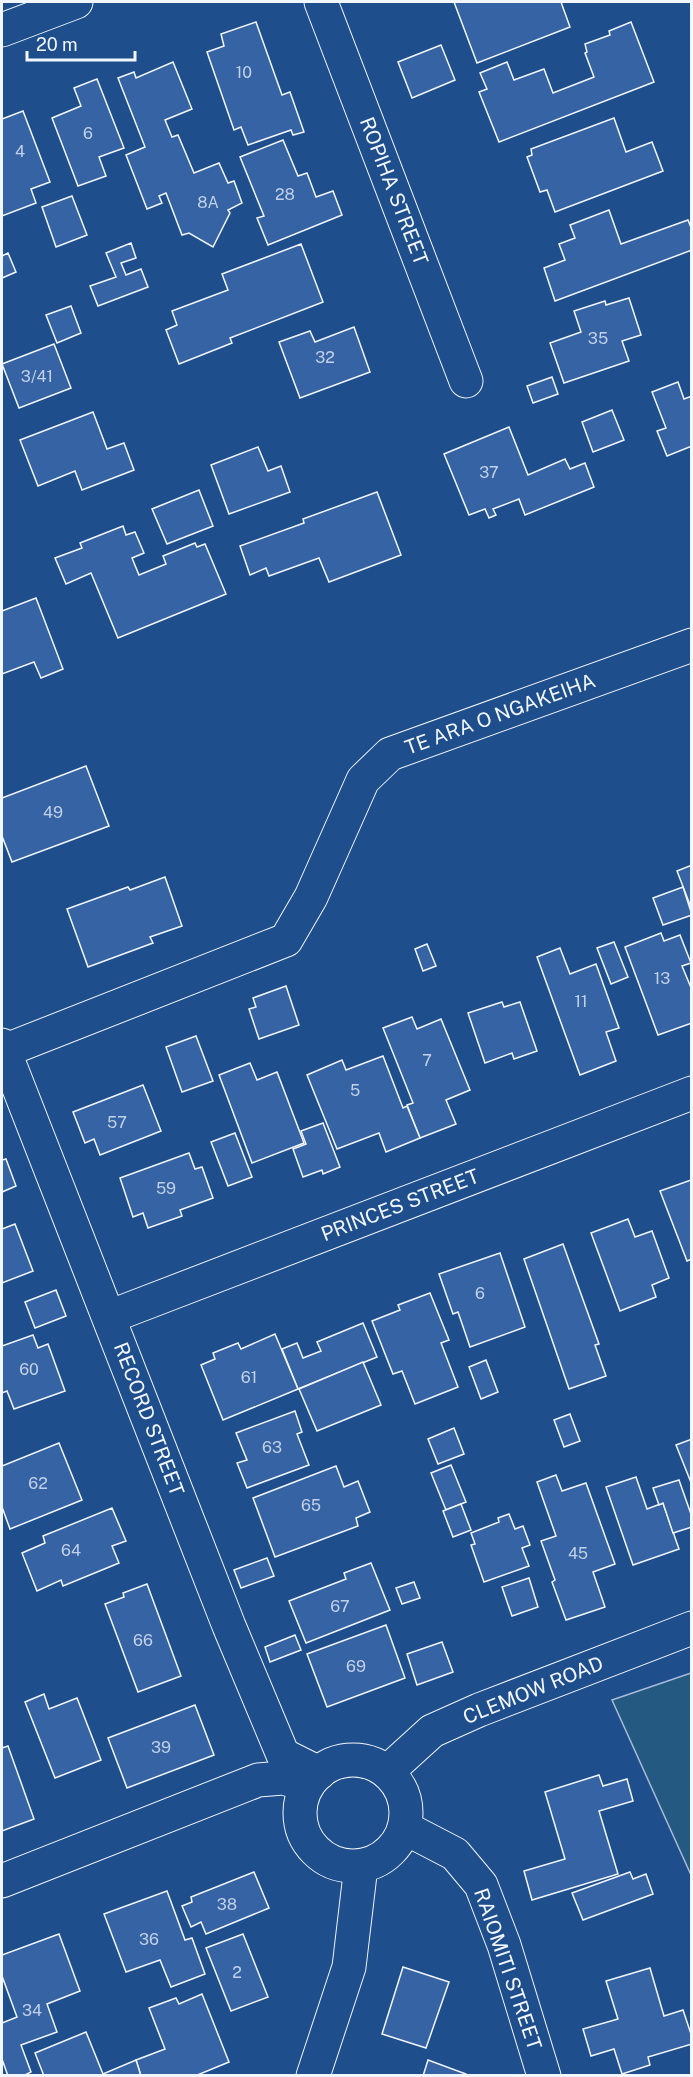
<svg xmlns="http://www.w3.org/2000/svg" width="693" height="2077" font-family="'Public Sans',sans-serif">
  <style>
    .green { fill: #245a82; stroke: #a8bbd7; stroke-width: 1.5 }
    .building { fill: #3563a3; stroke: #f2f6ff; stroke-width: 1.5 }
    .lines { fill: none; stroke-linecap: round; stroke-linejoin: round }
    .minor-casing { stroke: #f2f6ff; stroke-width: 35 }
    .tertiary-casing { stroke: #f2f6ff; stroke-width: 35 }
    .minor { stroke: #1f4e8c; stroke-width: 33 }
    .tertiary { stroke: #1f4e8c; stroke-width: 33 }
    .labels { text-anchor: middle; dominant-baseline: central; stroke-width: 4.5; stroke-linejoin: round; paint-order: stroke }
    .number-label { font-size: 16px; fill: #c3d1e8 }
    .street-label { font-size: 20px; fill: #f2f6ff; stroke: #1f4e8c }
  </style>
  <rect width="100%" height="100%" fill="#1f4e8c"/>
  <path class="green" d="M691 1673H692L691 1875 612 1700Z"/>
  <g class="building">
    <path d="M454 2H561L570 27 477 63Z"/>
    <path d="M256 22 282 95 290 92 304 132 293 135 291 130 248 145 241 127 234 130 207 52 224 46 221 34Z"/>
    <path d="M631 22 654 82 499 142 479 92 487 89 480 73 507 62 514 80 544 69 553 93 594 77 585 53 587 52 585 44 610 35 609 31Z"/>
    <path d="M441 45 455 80 412 98 398 62Z"/>
    <path d="M173 62 192 109 165 120 172 137 178 135 194 173 219 163 228 183 234 181 242 203 228 210 230 213 213 247 189 233 182 235 166 193 159 196 162 203 147 209 126 155 145 147 118 78 134 72 136 78Z"/>
    <path d="M97 79 124 148 99 157 106 176 78 186 52 118 81 106 74 88Z"/>
    <path d="M23 111 50 182 31 189 36 203 2 216V119Z"/>
    <path d="M614 118 626 152 652 142 663 171 555 212 547 190 540 192 527 157 532 155 531 149Z"/>
    <path d="M283 140 298 176 307 173 316 197 333 191 342 215 268 245 257 218 264 216 240 157Z"/>
    <path d="M72 196 87 235 56 247 42 207Z"/>
    <path d="M609 210 621 244 688 220 692 230V250L555 301 544 268 565 260 559 244 575 238 570 225Z"/>
    <path d="M131 243 136 258 121 263 126 275 141 269 148 287 98 306 90 286 116 277 106 253Z"/>
    <path d="M301 244 323 302 230 338 232 343 179 364 166 330 177 325 172 311 228 290 222 274Z"/>
    <path d="M8 253 16 272 2 278V256Z"/>
    <path d="M629 298 641 335 622 341 629 361 564 383 550 343 581 332 574 311 605 301 606 305Z"/>
    <path d="M71 306 81 333 57 343 46 315Z"/>
    <path d="M354 327 370 372 300 398 279 342 310 331 315 342Z"/>
    <path d="M54 344 71 388 19 408 2 364Z"/>
    <path d="M552 377 558 394 533 403 527 386Z"/>
    <path d="M678 382 684 399 692 396V446L667 456 657 431 666 428 652 392Z"/>
    <path d="M612 410 624 440 593 452 582 422Z"/>
    <path d="M93 412 107 449 124 443 134 470 82 490 75 471 38 486 20 440Z"/>
    <path d="M509 427 528 475 565 459 570 469 585 463 594 487 525 515 519 499 493 509 496 515 489 518 485 509 469 515 444 454Z"/>
    <path d="M258 447 268 471 281 466 290 492 229 514 211 465Z"/>
    <path d="M199 490 213 526 167 544 152 509Z"/>
    <path d="M377 492 401 555 329 582 319 558 269 576 266 568 250 575 240 546 304 523 303 519Z"/>
    <path d="M123 526 126 535 135 532 144 553 132 558 139 575 166 564 163 556 195 543 197 547 205 544 226 594 118 638 91 573 66 584 55 558 82 548 80 543Z"/>
    <path d="M36 598 63 669 41 678 34 662 2 674V611Z"/>
    <path d="M86 766 109 826 12 862 2 836V798Z"/>
    <path d="M692 865V910L677 871Z"/>
    <path d="M165 877 182 926 150 937 153 943 88 967 67 909 128 887 130 890Z"/>
    <path d="M683 887 692 915 663 925 653 898Z"/>
    <path d="M661 933 664 941 680 935 691 963 682 966 692 990V1023L658 1035 625 947Z"/>
    <path d="M614 942 628 977 611 984 597 948Z"/>
    <path d="M427 944 436 966 423 971 415 949Z"/>
    <path d="M560 948 570 974 596 964 619 1028 606 1032 616 1061 580 1075 537 957Z"/>
    <path d="M286 986 299 1025 259 1039 249 1009 256 1007 253 998Z"/>
    <path d="M502 1002 504 1007 520 1002 537 1051 514 1059 512 1053 485 1063 468 1013Z"/>
    <path d="M412 1017 417 1029 441 1019 470 1090 446 1100 456 1124 420 1138 407 1105 413 1103 383 1028Z"/>
    <path d="M196 1036 213 1081 182 1092 166 1047Z"/>
    <path d="M383 1056 403 1108 407 1106 420 1138 386 1152 379 1133 337 1149 307 1075 342 1060 346 1070Z"/>
    <path d="M250 1063 257 1080 277 1072 304 1143 252 1163 219 1075Z"/>
    <path d="M143 1085 161 1131 100 1155 94 1139 85 1143 73 1112Z"/>
    <path d="M323 1123 340 1167 323 1174 322 1170 303 1177 293 1149 306 1144 301 1131Z"/>
    <path d="M235 1133 252 1177 228 1186 211 1142Z"/>
    <path d="M189 1153 195 1169 202 1167 213 1198 180 1210 182 1216 148 1228 143 1213 133 1217 120 1178Z"/>
    <path d="M6 1159 16 1186 2 1192V1160Z"/>
    <path d="M691 1180 692 1259 687 1261 660 1191Z"/>
    <path d="M628 1219 635 1237 652 1231 669 1278 652 1285 656 1297 620 1311 591 1233Z"/>
    <path d="M15 1224 33 1271 2 1283V1229Z"/>
    <path d="M563 1244 599 1344 595 1345 606 1376 569 1389 524 1259Z"/>
    <path d="M500 1253 525 1327 470 1347 458 1312 453 1314 439 1274Z"/>
    <path d="M56 1290 66 1316 35 1328 25 1302Z"/>
    <path d="M430 1293 449 1340 441 1343 458 1387 415 1404 402 1371 393 1374 372 1321 400 1310 398 1305Z"/>
    <path d="M363 1323 377 1357 298 1389 282 1349 297 1343 303 1358 321 1351 317 1342Z"/>
    <path d="M275 1334 298 1389 223 1420 201 1365 215 1359 213 1353 238 1343 241 1349Z"/>
    <path d="M33 1335 38 1348 48 1344 65 1391 14 1409 7 1391 2 1393V1346Z"/>
    <path d="M486 1360 498 1392 481 1399 469 1367Z"/>
    <path d="M363 1362 381 1405 317 1431 299 1389Z"/>
    <path d="M295 1411 302 1432 297 1434 309 1465 247 1488 237 1463 247 1460 236 1433Z"/>
    <path d="M570 1414 580 1441 564 1447 554 1420Z"/>
    <path d="M454 1428 464 1454 438 1464 428 1439Z"/>
    <path d="M692 1439V1485L676 1445Z"/>
    <path d="M59 1443 82 1500 10 1529 2 1507V1466Z"/>
    <path d="M451 1465 466 1502 446 1510 431 1473Z"/>
    <path d="M336 1466 344 1487 358 1481 370 1512 356 1518 358 1526 275 1557 253 1498Z"/>
    <path d="M556 1475 562 1491 586 1483 615 1564 593 1572 605 1607 566 1620 552 1582 555 1580 541 1541 556 1536 537 1482Z"/>
    <path d="M636 1477 647 1509 663 1503 679 1549 633 1565 606 1487Z"/>
    <path d="M679 1480 692 1517V1527L673 1533 663 1503 659 1505 653 1488Z"/>
    <path d="M461 1504 471 1530 453 1537 443 1511Z"/>
    <path d="M112 1508 126 1541 112 1546 119 1563 63 1586 61 1580 37 1591 22 1553 45 1543 43 1536Z"/>
    <path d="M509 1514 515 1529 523 1526 530 1545 522 1548 529 1566 484 1582 471 1545 475 1544 471 1533 499 1522 498 1518Z"/>
    <path d="M267 1558 274 1576 241 1588 234 1570Z"/>
    <path d="M371 1563 390 1610 306 1643 289 1601 346 1579 344 1573Z"/>
    <path d="M529 1578 538 1607 512 1616 502 1587Z"/>
    <path d="M414 1582 420 1598 402 1604 396 1588Z"/>
    <path d="M147 1584 181 1676 138 1692 105 1604 124 1597 123 1593Z"/>
    <path d="M386 1625 405 1678 327 1707 307 1654Z"/>
    <path d="M295 1635 301 1650 270 1662 265 1647Z"/>
    <path d="M442 1642 453 1672 417 1685 407 1654Z"/>
    <path d="M44 1694 49 1709 77 1698 101 1760 55 1778 25 1702Z"/>
    <path d="M195 1705 214 1755 127 1788 108 1738Z"/>
    <path d="M8 1746 34 1819 2 1831V1748Z"/>
    <path d="M599 1775 603 1786 627 1779 633 1801 599 1811 618 1874 532 1900 524 1871 565 1859 545 1792Z"/>
    <path d="M254 1872 269 1908 206 1934 201 1922 191 1927 182 1906 192 1902 191 1897Z"/>
    <path d="M630 1872 633 1879 646 1874 653 1894 583 1920 572 1893Z"/>
    <path d="M167 1891 185 1940 192 1938 205 1974 171 1987 160 1960 126 1972 104 1914Z"/>
    <path d="M59 1934 80 1991 47 2004 57 2032 21 2045 31 2072 23 2076H8L2 2059V2023L17 2017 2 1976V1955Z"/>
    <path d="M243 1934 268 1997 231 2011 206 1948Z"/>
    <path d="M403 1967 449 1982 426 2048 382 2034Z"/>
    <path d="M650 1968 664 2016 683 2010 692 2037V2044L648 2057 650 2065 622 2074 614 2049 591 2056 583 2029 618 2019 606 1981Z"/>
    <path d="M202 1994 229 2062 195 2076H141L136 2060 165 2049 149 2008 176 1998 179 2004Z"/>
    <path d="M86 2032 103 2074 136 2060 141 2076H44L35 2053Z"/>
    <path d="M428 2060 466 2074V2076H423Z"/>
  </g>
  <g class="lines">
    <defs>
      <g id="minor">
        <path d="M321 2 466 381"/>
        <path d="M2 30 76 2"/>
        <path d="M2 1045 229 1626 283 1755 319 1773"/>
        <path d="M4 1051 286 940 311 897 363 780 390 754 692 645"/>
        <path d="M109 1317 692 1093"/>
        <path d="M405 1828 455 1854 481 1885 504 1945 544 2076"/>
      </g>
      <g id="tertiary">
        <circle cx="353" cy="1813" r="53"/>
        <path d="M387 1772 432 1731 479 1710 692 1628"/>
        <path d="M2 1881 258 1780 283 1778 308 1785"/>
        <path d="M313 2076 349 1967 361 1866"/>
      </g>
    </defs>
    <use href="#minor" class="minor-casing"/>
    <use href="#tertiary" class="tertiary-casing"/>
    <use href="#minor" class="minor"/>
    <use href="#tertiary" class="tertiary"/>
  </g>
  <g class="labels">
    <g class="number-label">
      <text x="244" y="72">10</text>
      <text x="88" y="133">6</text>
      <text x="20" y="151">4</text>
      <text x="285" y="194">28</text>
      <text x="208" y="202">8A</text>
      <text x="598" y="338">35</text>
      <text x="325" y="357">32</text>
      <text x="37" y="376">3/41</text>
      <text x="489" y="472">37</text>
      <text x="53" y="812">49</text>
      <text x="662" y="978">13</text>
      <text x="581" y="1001">11</text>
      <text x="427" y="1060">7</text>
      <text x="355" y="1090">5</text>
      <text x="117" y="1122">57</text>
      <text x="166" y="1188">59</text>
      <text x="480" y="1293">6</text>
      <text x="29" y="1369">60</text>
      <text x="249" y="1377">61</text>
      <text x="272" y="1447">63</text>
      <text x="38" y="1483">62</text>
      <text x="311" y="1505">65</text>
      <text x="71" y="1550">64</text>
      <text x="578" y="1553">45</text>
      <text x="340" y="1606">67</text>
      <text x="143" y="1640">66</text>
      <text x="356" y="1666">69</text>
      <text x="161" y="1747">39</text>
      <text x="227" y="1904">38</text>
      <text x="149" y="1939">36</text>
      <text x="237" y="1972">2</text>
      <text x="32" y="2010">34</text>
    </g>
    <g class="street-label">
      <text transform="translate(394 191) rotate(69)">ROPIHA STREET</text>
      <text transform="translate(500 714) rotate(-20)">TE ARA O NGAKEIHA</text>
      <text transform="translate(400 1205) rotate(-21)">PRINCES STREET</text>
      <text transform="translate(149 1419) rotate(69)">RECORD STREET</text>
      <text transform="translate(533 1690) rotate(-22)">CLEMOW ROAD</text>
      <text transform="translate(508 1969) rotate(71)">RAIOMITI STREET</text>
    </g>
  </g>
  <rect width="693" height="2077" fill="none" stroke="#f2f6ff" stroke-width="6"/>
  <path d="M27 51v9h108v-9" fill="none" stroke="#f2f6ff" stroke-width="3"/>
  <text x="36" y="51" font-size="18" fill="#f2f6ff" stroke="#1f4e8c" stroke-width="4.5" paint-order="stroke">20 m</text>
</svg>
